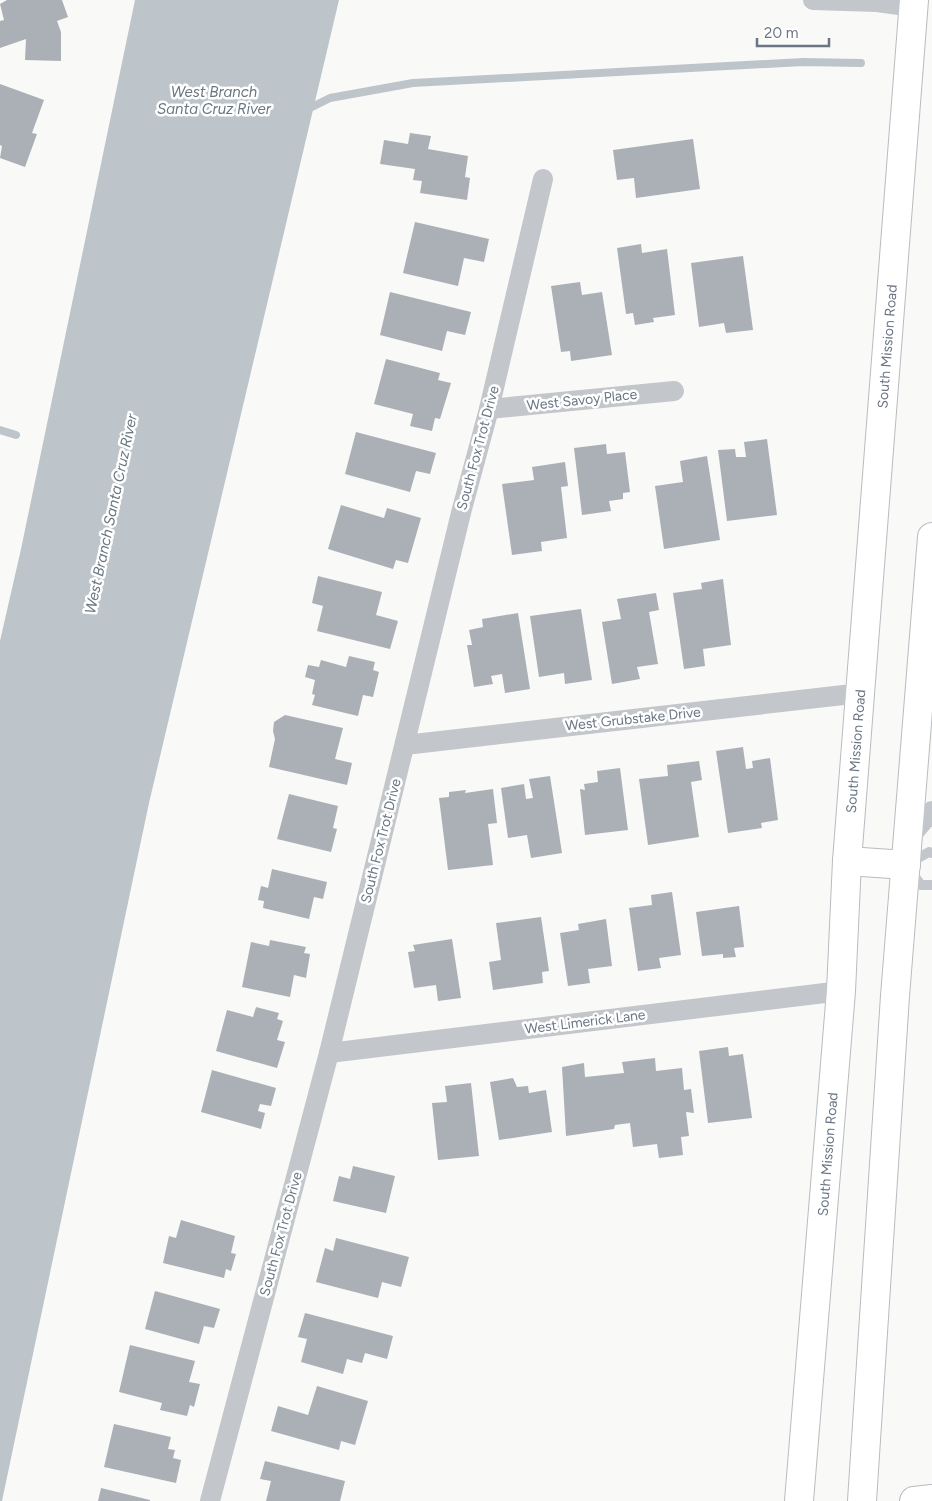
<svg xmlns="http://www.w3.org/2000/svg" width="932" height="1501" font-family="Figtree,sans-serif">
  <style>
    .water { fill: #bdc5ca }
    .lines { fill: none; stroke-linecap: round; stroke-linejoin: round }
    .stream { stroke: #bdc5ca; stroke-width: 8 }
    .building { fill: #abb0b7 }
    .secondary-casing { stroke: #b8bbc0; stroke-width: 30 }
    .lane { stroke: #c3c6ca; stroke-width: 10 }
    .street { stroke: #c3c6ca; stroke-width: 20 }
    .secondary { stroke: #fff; stroke-width: 28 }
    .labels { text-anchor: middle; dominant-baseline: central; stroke-width: 5; stroke-linejoin: round; paint-order: stroke }
    .street-label { font-size: 14px; fill: #6b7685; stroke: #fff }
    .water-label { font-size: 15px; font-style: italic; fill: #677680; stroke: #fff }
  </style>
  <rect width="100%" height="100%" fill="#f9f9f7"/>
  <path class="water" d="M135 0H339L149 803 2 1501H0V641L21 549Z"/>
  <g class="lines">
    <g class="stream">
      <path d="M306 110 330 98 413 83 803 62 861 63"/>
      <path d="M0 430 16 435"/>
    </g>
  </g>
  <g class="building">
    <path d="M7 0H62L68 17 57 21 61 32V61L25 60 26 39 0 48V21L4 20 0 4Z"/>
    <path d="M0 84 44 100 32 133 37 134 25 167 0 158 2 146 0 145Z"/>
    <path d="M410 133 431 136 428 149 468 156 465 177 470 178 467 200 420 193 422 181 413 180 415 169 380 164 384 140 408 144Z"/>
    <path d="M693 139 700 189 636 198 634 178 617 180 613 150Z"/>
    <path d="M415 222 489 239 484 262 464 258 458 286 403 273Z"/>
    <path d="M641 244 642 253 667 249 675 315 653 318 654 322 635 325 633 313 626 314 617 248Z"/>
    <path d="M743 256 753 330 726 333 724 323 699 327 691 263Z"/>
    <path d="M580 282 582 295 602 292 612 355 571 361 570 351 561 352 551 286Z"/>
    <path d="M390 292 471 312 465 335 447 331 442 351 380 335Z"/>
    <path d="M386 359 440 373 438 380 451 383 440 419 435 418 432 431 410 426 413 414 374 404Z"/>
    <path d="M356 432 436 453 430 474 416 471 410 492 345 474Z"/>
    <path d="M767 439 777 515 727 521 718 450 735 449 736 457H746L744 442Z"/>
    <path d="M606 444 607 454 625 452 630 492 623 493V499L609 501 611 511 582 515 574 448Z"/>
    <path d="M707 456 720 540 664 549 655 486 683 482 680 461Z"/>
    <path d="M565 462 568 486 561 487 567 538 541 542 542 551 512 555 502 484 534 480 532 467Z"/>
    <path d="M341 505 384 518 387 508 421 518 408 563 396 560 393 569 328 549Z"/>
    <path d="M318 576 382 592 376 615 398 621 390 649 317 631 323 606 312 603Z"/>
    <path d="M723 579 731 645 703 649 705 666 684 669 673 593 702 589 701 583Z"/>
    <path d="M656 593 659 610 649 612 658 664 637 667 640 679 612 684 602 622 621 619 617 599Z"/>
    <path d="M581 609 592 680 565 684 564 673 539 677 530 616Z"/>
    <path d="M518 613 530 689 505 693 502 674 491 676 493 684 474 687 467 645H472L469 630 483 627 482 619Z"/>
    <path d="M349 656 375 662 373 670 379 672 373 697 363 695 358 716 312 705 315 695 312 694 315 680 305 677 308 665 319 667 321 660 346 667Z"/>
    <path d="M285 715 343 728 335 759 352 763 347 785 269 767 275 739 273 731 274 722Z"/>
    <path d="M743 747 746 769 753 768 752 761 770 758 778 820 761 823 762 828 728 833 716 751Z"/>
    <path d="M699 761 702 780 691 782 699 837 648 845 639 779 668 776 667 765Z"/>
    <path d="M620 768 628 830 585 835 580 789 585 790 584 784 598 782 597 771Z"/>
    <path d="M550 776 562 853 531 858 527 835 508 838 501 788 524 784 526 799 533 798 529 779Z"/>
    <path d="M493 789 497 823 488 824 493 865 448 870 439 798 449 797V792L466 790 465 793Z"/>
    <path d="M289 794 338 806 333 828 337 829 331 852 277 839Z"/>
    <path d="M272 869 327 882 323 899 314 897 309 919 263 908 264 901 258 900 261 886 268 888Z"/>
    <path d="M672 892 681 955 659 958 661 968 638 971 629 908 652 905 651 895Z"/>
    <path d="M739 906 744 947 734 948 736 957 723 958V954L702 956 696 912Z"/>
    <path d="M541 917 549 971 542 972 543 983 493 990 489 962 501 960 496 923Z"/>
    <path d="M606 919 612 966 588 969 590 983 568 986 560 933 579 930 578 924Z"/>
    <path d="M452 939 461 998 438 1001 436 985 414 988 408 952 415 951 413 945Z"/>
    <path d="M270 940 306 947 304 953 310 954 306 978 294 975 290 997 242 987 251 942 269 946Z"/>
    <path d="M256 1007 279 1013 277 1019 283 1021 277 1040 285 1042 277 1068 216 1051 227 1010 253 1017Z"/>
    <path d="M728 1047 729 1056 743 1054 752 1118 708 1123 699 1051Z"/>
    <path d="M655 1058 656 1071 682 1068 684 1090 691 1089 694 1113 686 1112 689 1136 681 1137 683 1155 659 1158 657 1144 633 1147 630 1123 615 1125 614 1129 566 1136 562 1067 584 1063 585 1077 624 1073 622 1062Z"/>
    <path d="M212 1070 276 1088 271 1106 260 1104 258 1111 265 1113 261 1129 201 1112Z"/>
    <path d="M513 1078 517 1087 528 1086 529 1093 546 1090 552 1132 499 1140 490 1082Z"/>
    <path d="M471 1083 479 1156 438 1160 432 1103 447 1102 445 1086Z"/>
    <path d="M353 1166 395 1176 386 1213 333 1201 339 1176 350 1179Z"/>
    <path d="M181 1220 235 1236 231 1253 236 1254 231 1271 226 1269 224 1278 163 1263 169 1236 176 1238Z"/>
    <path d="M336 1238 409 1257 401 1287 382 1282 378 1298 316 1282 325 1248 333 1251Z"/>
    <path d="M155 1291 220 1309 214 1328 204 1326 199 1344 145 1329Z"/>
    <path d="M305 1313 393 1336 387 1359 365 1353 362 1363 347 1359 343 1374 301 1362 307 1339 298 1337Z"/>
    <path d="M130 1345 195 1361 189 1382 200 1384 194 1407 190 1405 187 1416 160 1410 162 1403 119 1392Z"/>
    <path d="M317 1386 368 1401 355 1445 341 1441 339 1450 271 1431 278 1406 308 1415Z"/>
    <path d="M114 1424 171 1437 168 1449 175 1450 173 1458 181 1460 176 1483 104 1467Z"/>
    <path d="M265 1461 345 1481 340 1501H266L271 1481 260 1479Z"/>
    <path d="M101 1488 150 1500V1501H98Z"/>
  </g>
  <g class="lines">
    <defs>
      <g id="secondary">
        <path d="M847 861 906 865"/>
        <path id="s1" d="M799 1501 841 991 847 861 914 0"/>
        <path d="M862 1501 895 996 932 537"/>
        <path d="M914 1501 932 1499"/>
      </g>
    </defs>
    <use href="#secondary" class="secondary-casing"/>
    <path class="lane" d="M932 853 929 852 906 865 921 885H932"/>
    <g class="street">
      <path d="M813 0 877 2 914 7"/>
      <path d="M489 409 674 391"/>
      <path d="M405 745 861 693"/>
      <path d="M908 839 932 811"/>
      <path d="M329 1053 841 991"/>
      <path d="M210 1501 329 1053 462 509 489 409 543 179"/>
    </g>
    <use href="#secondary" class="secondary"/>
  </g>
  <g class="labels">
    <g class="street-label">
      <text stroke="none"><textPath href="#s1" startOffset="1158">South Mission Road</textPath></text>
      <text transform="translate(582 400) rotate(-6)">West Savoy Place</text>
      <text transform="translate(478 448) rotate(-75)">South Fox Trot Drive</text>
      <text transform="translate(633 719) rotate(-6)">West Grubstake Drive</text>
      <text stroke="none"><textPath href="#s1" startOffset="752">South Mission Road</textPath></text>
      <text transform="translate(381 841) rotate(-76)">South Fox Trot Drive</text>
      <text transform="translate(585 1022) rotate(-7)">West Limerick Lane</text>
      <text stroke="none"><textPath href="#s1" startOffset="348">South Mission Road</textPath></text>
      <text transform="translate(281 1234) rotate(-75)">South Fox Trot Drive</text>
    </g>
    <g class="water-label">
      <text x="214" y="92">West Branch<tspan x="214" dy="17">Santa Cruz River</tspan></text>
      <text transform="translate(111 514) rotate(-78)">West Branch Santa Cruz River</text>
    </g>
  </g>
  <path d="M757 38v8h72v-8" fill="none" stroke="#6b7685" stroke-width="2.5"/>
  <text x="764" y="38" font-size="15" fill="#6b7685" stroke="#ffffff" stroke-width="4" paint-order="stroke">20 m</text>
</svg>
